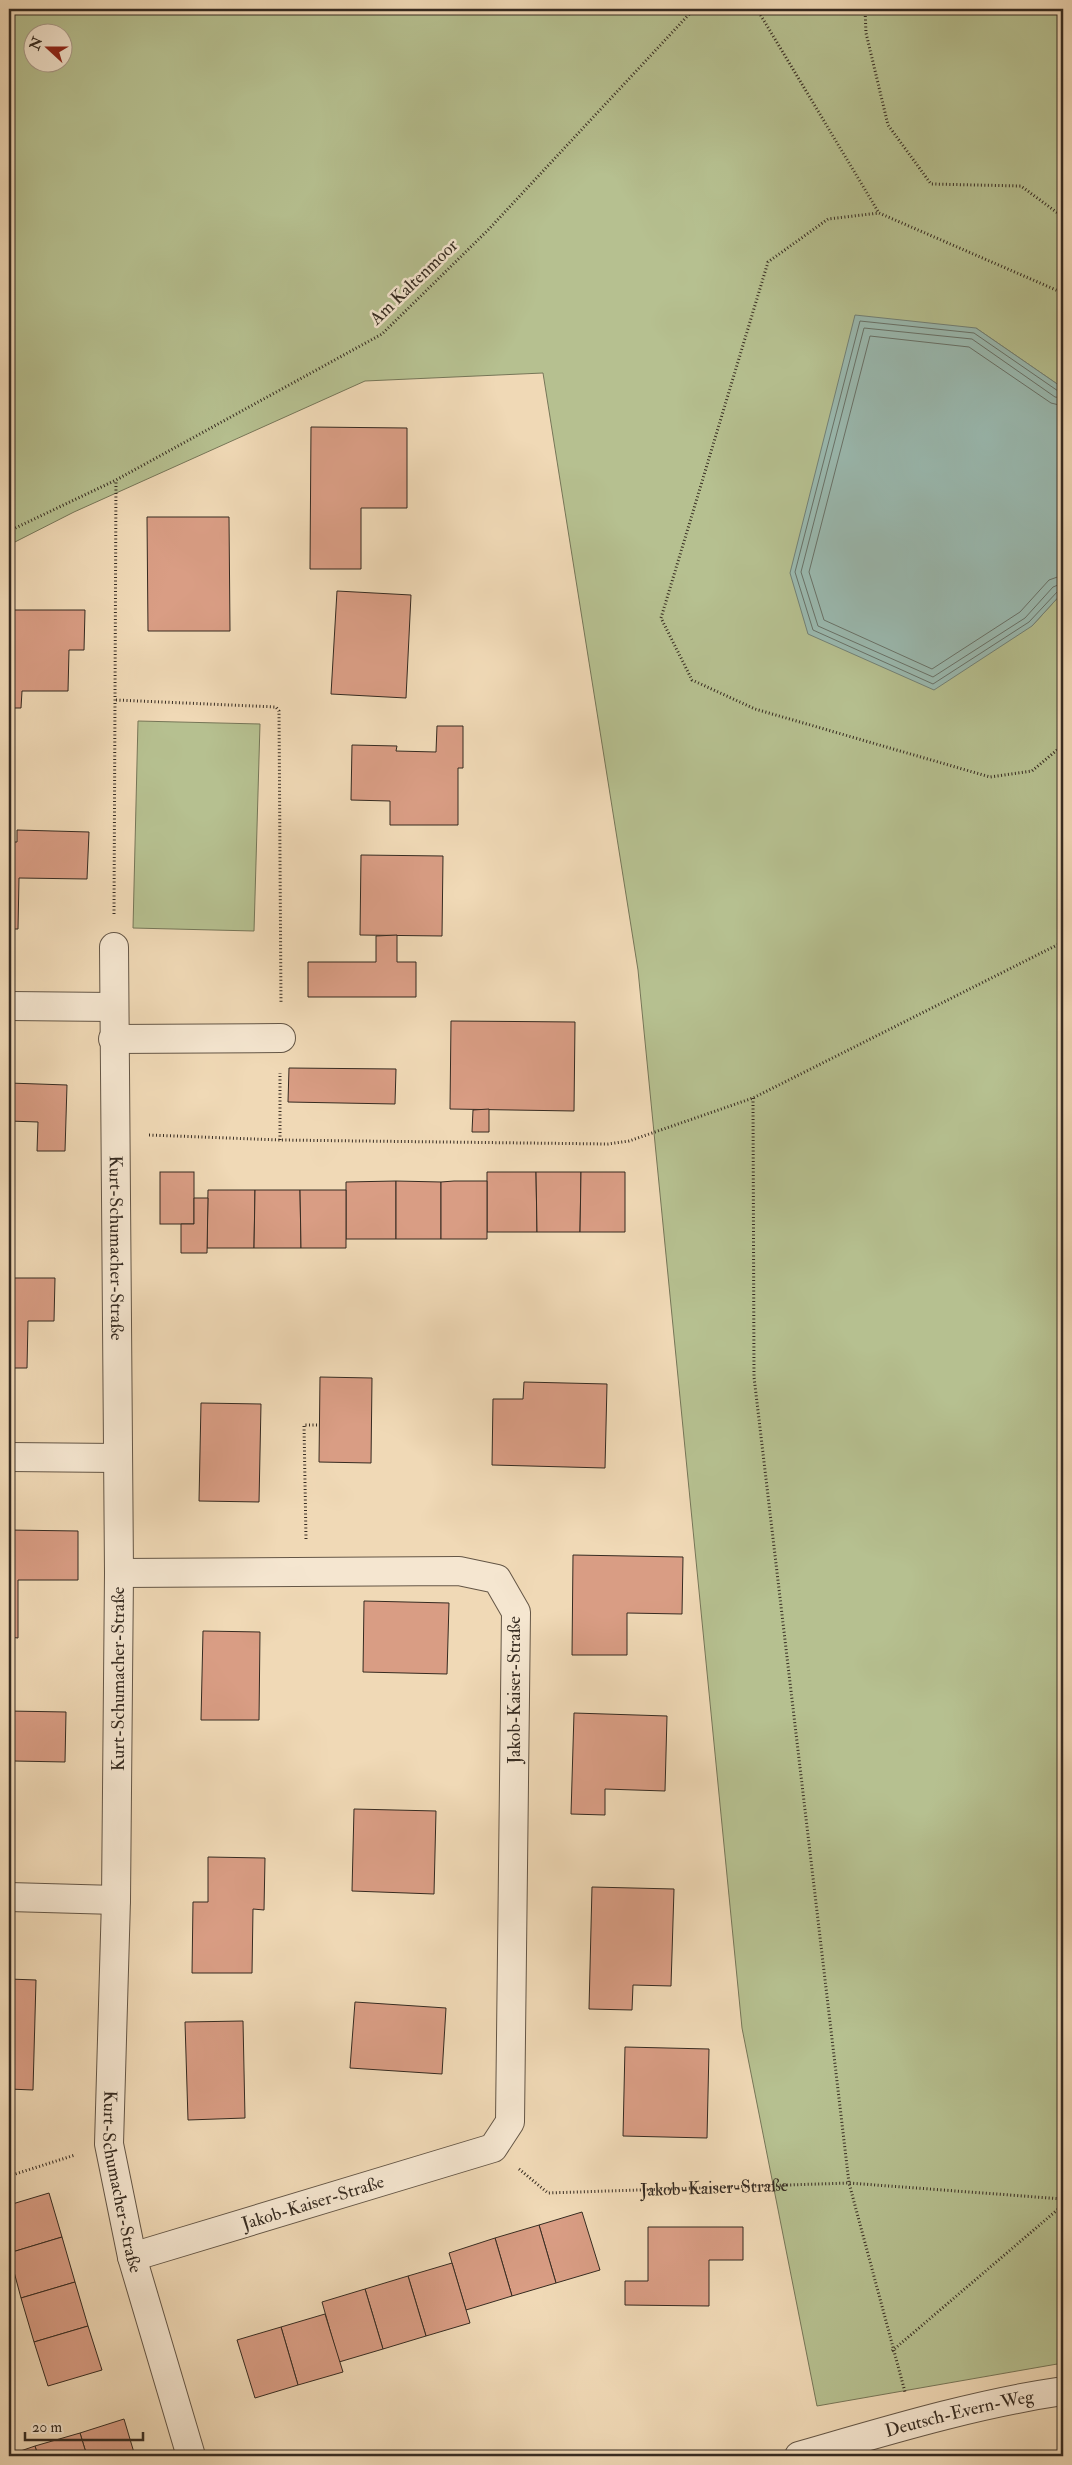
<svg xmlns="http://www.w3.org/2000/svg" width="1072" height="2465" font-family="'IM FELL Double Pica',serif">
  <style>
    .green { fill: #b6c090; stroke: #767658; fill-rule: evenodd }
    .water { fill: #9abab1; stroke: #728177 }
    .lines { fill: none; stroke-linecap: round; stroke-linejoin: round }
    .shore { stroke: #687269; stroke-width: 1 }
    .building { fill: #d99d84; stroke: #362b21 }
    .minor-casing { stroke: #645646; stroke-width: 30 }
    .path { stroke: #362b21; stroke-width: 3; stroke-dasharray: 1 2.5; stroke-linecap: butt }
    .minor { stroke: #f5e6d0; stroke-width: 28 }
    .labels { text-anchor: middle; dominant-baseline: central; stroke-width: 5; stroke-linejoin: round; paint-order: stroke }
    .street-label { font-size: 18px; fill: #362b21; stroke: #f5e6d0 }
  </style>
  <rect width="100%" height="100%" fill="#f0d9b6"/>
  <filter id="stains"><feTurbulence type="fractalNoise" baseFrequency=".004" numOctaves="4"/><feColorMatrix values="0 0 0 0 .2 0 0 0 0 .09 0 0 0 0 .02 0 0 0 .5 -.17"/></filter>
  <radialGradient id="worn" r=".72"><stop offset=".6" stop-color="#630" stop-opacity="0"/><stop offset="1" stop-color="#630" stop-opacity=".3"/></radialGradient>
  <g class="green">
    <path d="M9 9H1063V388L976 328 1032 626 1063 592V2363L817 2406 742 2028 638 970 543 373 365 381 74 512 9 545ZM32 32H62V62H32Z"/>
    <path d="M138 721 260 724 254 931 133 928Z"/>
  </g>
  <path class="water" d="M855 315 976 328 1063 388V592L1032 626 934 690 808 634 790 573Z"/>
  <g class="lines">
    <g class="shore">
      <path d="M1063 392 1058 391 974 333 860 321 795 572 813 630 933 684 1029 622 1058 591 1063 589"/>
      <path d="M1063 398 1055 397 972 339 864 328 801 572 818 626 933 677 1025 618 1053 587 1063 583"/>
      <path d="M1063 406 1051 403 969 347 870 336 809 572 824 620 932 669 1020 612 1049 580 1063 575"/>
    </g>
  </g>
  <g class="building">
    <path d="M311 427 407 428V508H361V569H310Z"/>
    <path d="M147 517H229L230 631H148Z"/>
    <path d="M337 591 411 595 406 698 331 694Z"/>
    <path d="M9 610H85L84 650H69L68 691H22L21 708H9Z"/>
    <path d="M437 726H463V768H458V825H390V801L351 800 352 745 397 746 396 751 436 752Z"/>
    <path d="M17 830 89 832 87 879 19 878 18 929H9V842H17Z"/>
    <path d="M361 855 443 856 442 936 360 935Z"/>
    <path d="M397 935V962H416V997H308V962H376V936Z"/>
    <path d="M451 1021 575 1022 574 1111 450 1109Z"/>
    <path d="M289 1068 396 1069 395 1104 288 1102Z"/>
    <path d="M9 1083 67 1085 65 1151H37L38 1122 9 1121Z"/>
    <path d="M489 1109V1132H472L473 1110Z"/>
    <rect x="160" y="1172" width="34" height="52"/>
    <path d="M487 1172H536L537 1232H487Z"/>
    <path d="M536 1172H581L580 1232H537Z"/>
    <path d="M581 1172H625V1232H580Z"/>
    <path d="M396 1181V1239H346V1182Z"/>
    <path d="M396 1181 441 1182V1239H396Z"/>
    <path d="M454 1181H487V1239H441V1182Z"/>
    <path d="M208 1190H255L254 1248H207Z"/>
    <path d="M255 1190H300L301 1248H254Z"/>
    <path d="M300 1190H346V1248H301Z"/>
    <path d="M194 1198H208L207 1253H181V1224H194Z"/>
    <path d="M9 1278H55L54 1321H28L27 1368H9Z"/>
    <path d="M320 1377 372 1378 371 1463 319 1462Z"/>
    <path d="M524 1382 607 1384 605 1468 492 1465 493 1399H523Z"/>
    <path d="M201 1403 261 1404 259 1502 199 1501Z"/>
    <path d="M9 1530 78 1531V1580H18V1638L9 1637Z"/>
    <path d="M573 1555 683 1557 682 1614 627 1613V1655H572Z"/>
    <path d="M364 1601 449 1603 447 1674 363 1672Z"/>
    <path d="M203 1631 260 1632 259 1720H201Z"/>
    <path d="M9 1711 66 1712 65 1762 14 1761 13 1815H9Z"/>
    <path d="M574 1713 667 1716 665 1791 605 1789V1815L571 1814Z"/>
    <path d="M354 1809 436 1811 434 1894 352 1891Z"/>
    <path d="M208 1857 265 1858 264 1910 253 1909 252 1973H192L193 1902H208Z"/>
    <path d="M592 1887 674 1889 671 1986 633 1985 632 2010 589 2009Z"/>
    <path d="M9 1979 36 1980 33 2090 9 2089Z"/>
    <path d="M355 2002 446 2008 442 2074 350 2068Z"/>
    <path d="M243 2021 245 2118 188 2120 185 2022Z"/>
    <path d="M625 2047 709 2049 707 2138 623 2136Z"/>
    <path d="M49 2193 62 2237 9 2253V2205Z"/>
    <path d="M582 2212 600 2270 556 2283 539 2225Z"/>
    <path d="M539 2225 556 2283 512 2296 495 2238Z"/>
    <path d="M648 2227H743V2260H709V2306L625 2305V2281H648Z"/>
    <path d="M62 2237 75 2282 21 2298 9 2253Z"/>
    <path d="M495 2238 512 2296 466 2310 449 2253Z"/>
    <path d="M452 2263 470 2323 426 2336 408 2276Z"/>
    <path d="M408 2276 426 2336 383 2349 365 2289Z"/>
    <path d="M75 2282 88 2326 34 2342 21 2298Z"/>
    <path d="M365 2289 383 2349 339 2362 322 2302Z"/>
    <path d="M325 2314 343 2372 298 2385 281 2327Z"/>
    <path d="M88 2326 102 2370 48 2386 34 2342Z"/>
    <path d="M281 2327 298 2385 255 2398 237 2340Z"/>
    <path d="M124 2419 135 2456H87L80 2433Z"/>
    <path d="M80 2433 87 2456H38L35 2446Z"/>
    <path d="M35 2446 38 2456H9V2455Z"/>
  </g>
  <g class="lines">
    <defs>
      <g id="minor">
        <path id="s2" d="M114 947 119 1573 116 1900 109 2144 132 2257 191 2456"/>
        <path d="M9 1006 114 1007"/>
        <path d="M113 1039 281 1038"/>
        <path d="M9 1457 117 1458"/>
        <path d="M119 1573 459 1571 497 1579 516 1612 510 2122 493 2148 132 2257"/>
        <path d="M9 1897 116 1900"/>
        <path id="s3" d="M799 2456C886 2431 974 2404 1063 2391"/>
      </g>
    </defs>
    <use href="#minor" class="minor-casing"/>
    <g class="path">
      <path d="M757 9 879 213"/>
      <path d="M865 9 866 33 888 125 931 184 1021 186 1063 217"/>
      <path d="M1047 9 1063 16"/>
      <path d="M1063 293 879 213 828 219 768 262 661 618 692 680 755 709 990 777 1032 771 1063 745"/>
      <path d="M9 531 116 480 382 334 489 229 694 9"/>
      <path d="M116 700 276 707 279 711 281 1004"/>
      <path d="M114 914 116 480"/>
      <path d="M753 1098 754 1377 849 2183 905 2392"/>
      <path d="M149 1135 280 1140 608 1144 629 1141 753 1098 1063 942"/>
      <path d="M280 1140V1073"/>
      <path d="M306 1539 304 1425H319"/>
      <path id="s1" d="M519 2169 548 2193 849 2183 1063 2199"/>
      <path d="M9 2176 75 2155"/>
      <path d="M892 2351 1063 2205"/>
    </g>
    <use href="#minor" class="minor"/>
  </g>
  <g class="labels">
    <g class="street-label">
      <text transform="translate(414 282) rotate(-44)">Am Kaltenmoor</text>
      <text stroke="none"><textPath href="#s2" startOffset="301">Kurt-Schumacher-Straße</textPath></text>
      <text transform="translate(118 1679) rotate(-90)">Kurt-Schumacher-Straße</text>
      <text transform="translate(514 1690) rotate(-90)">Jakob-Kaiser-Straße</text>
      <text stroke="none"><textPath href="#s2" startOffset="1236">Kurt-Schumacher-Straße</textPath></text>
      <text stroke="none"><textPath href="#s1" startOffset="204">Jakob-Kaiser-Straße</textPath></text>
      <text transform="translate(313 2203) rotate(-17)">Jakob-Kaiser-Straße</text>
      <text stroke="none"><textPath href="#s3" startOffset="166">Deutsch-Evern-Weg</textPath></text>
    </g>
  </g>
  <rect width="1072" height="2465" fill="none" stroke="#f0d9b6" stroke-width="30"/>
  <rect x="10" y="10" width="1052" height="2445" fill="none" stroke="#362b21" stroke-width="2.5"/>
  <rect x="15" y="15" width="1042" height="2435" fill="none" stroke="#362b21"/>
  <g transform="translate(48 48) rotate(291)"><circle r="24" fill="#f5e6d0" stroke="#a99b8a"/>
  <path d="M0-4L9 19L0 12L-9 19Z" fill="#8f2418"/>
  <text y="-8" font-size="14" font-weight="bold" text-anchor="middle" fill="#362b21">N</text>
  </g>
  <path d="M25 2432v8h118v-8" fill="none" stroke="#362b21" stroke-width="2.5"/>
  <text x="32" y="2432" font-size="15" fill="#362b21" stroke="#f5e6d0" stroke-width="4" paint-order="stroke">20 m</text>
  <rect width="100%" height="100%" filter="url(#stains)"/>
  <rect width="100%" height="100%" fill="url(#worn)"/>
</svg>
